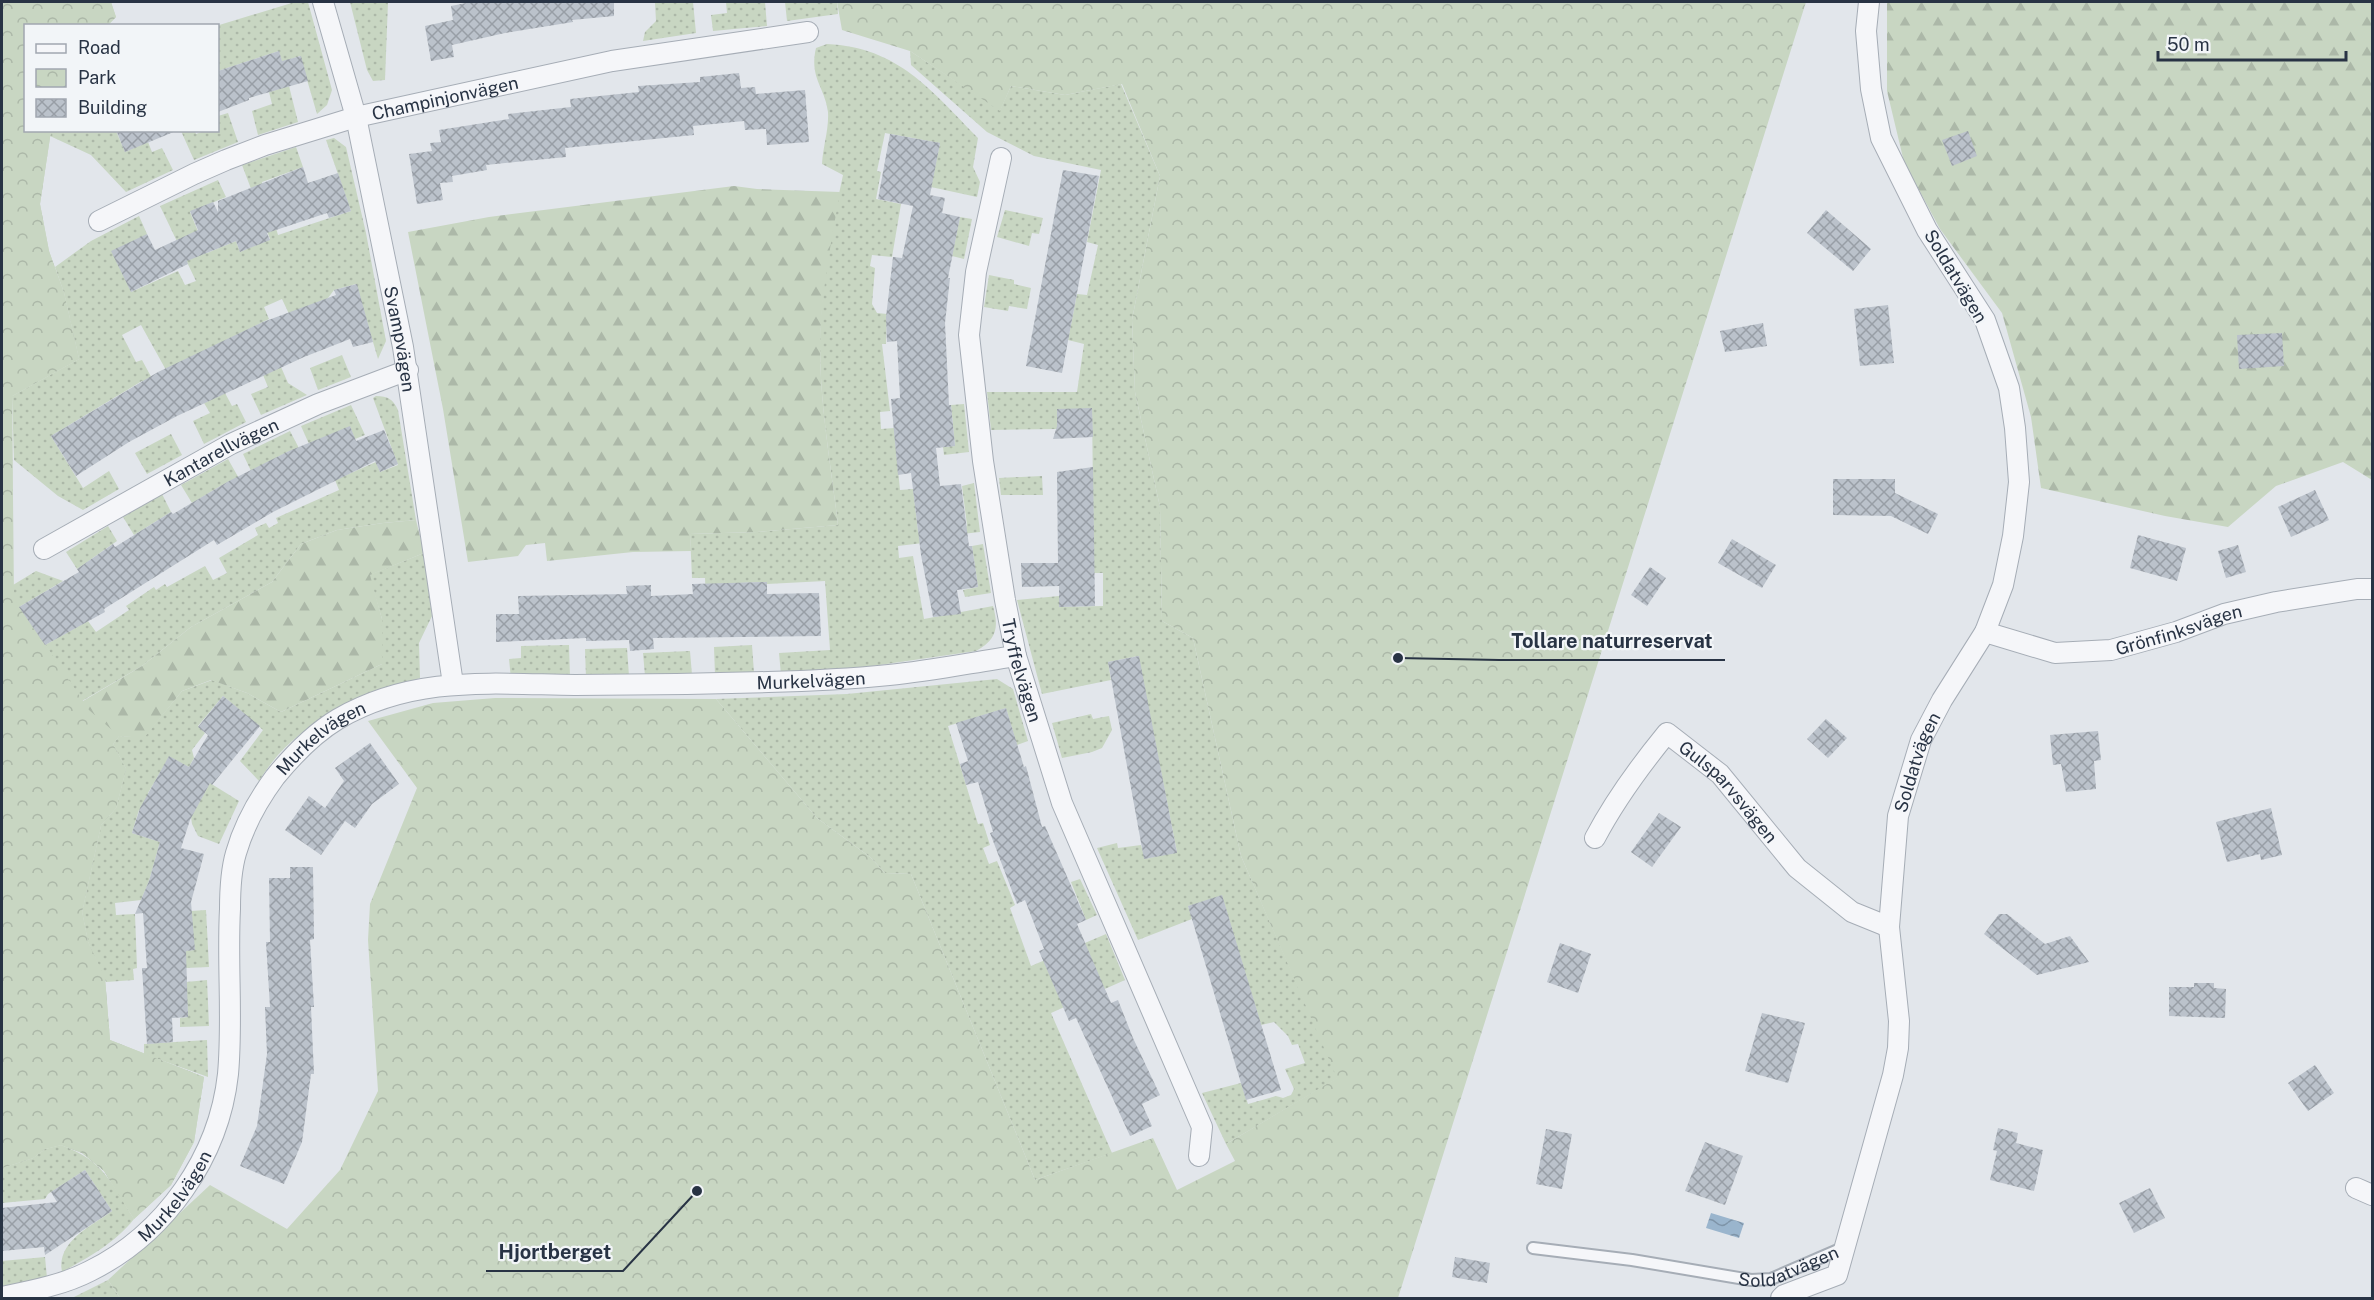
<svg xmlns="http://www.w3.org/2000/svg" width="2374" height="1300" font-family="'Public Sans',sans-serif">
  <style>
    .grass { fill: url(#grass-dots) }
    .forest { fill: url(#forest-firs) }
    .park { fill: url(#park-crowns) }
    .water { fill: url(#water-waves) }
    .building { fill: url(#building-cross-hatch) }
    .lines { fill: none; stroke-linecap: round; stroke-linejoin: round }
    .lane-casing { stroke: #a6adb6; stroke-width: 14 }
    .street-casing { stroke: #a6adb6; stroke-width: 22 }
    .lane { stroke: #f5f6f9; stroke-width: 10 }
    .street { stroke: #f5f6f9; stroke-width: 20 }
    .labels { text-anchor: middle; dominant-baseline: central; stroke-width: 4.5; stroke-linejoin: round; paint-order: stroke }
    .street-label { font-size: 18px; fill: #283344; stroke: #f2f5f8 }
    .leader { fill: none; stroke: #283344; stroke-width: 2 }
    .callout-dot { fill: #283344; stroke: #f2f5f8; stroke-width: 2 }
    .callout-label { font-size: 20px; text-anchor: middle; font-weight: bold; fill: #283344; stroke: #f2f5f8; stroke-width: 4.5; stroke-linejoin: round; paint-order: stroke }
  </style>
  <defs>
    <pattern id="grass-dots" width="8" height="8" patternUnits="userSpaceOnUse" patternTransform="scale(1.5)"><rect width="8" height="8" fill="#c8d6c2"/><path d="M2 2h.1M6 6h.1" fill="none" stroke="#acb8a8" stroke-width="1.8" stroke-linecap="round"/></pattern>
    <pattern id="forest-firs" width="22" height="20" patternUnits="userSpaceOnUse" patternTransform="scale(1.5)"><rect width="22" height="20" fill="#c8d6c2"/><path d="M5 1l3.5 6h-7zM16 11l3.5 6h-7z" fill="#acb8a8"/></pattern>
    <pattern id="park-crowns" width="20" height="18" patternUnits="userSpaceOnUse" patternTransform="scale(1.5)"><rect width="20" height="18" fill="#c8d6c2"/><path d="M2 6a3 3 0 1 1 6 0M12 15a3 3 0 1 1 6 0" fill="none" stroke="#acb8a8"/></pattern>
    <pattern id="water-waves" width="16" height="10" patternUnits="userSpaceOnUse" patternTransform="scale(1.5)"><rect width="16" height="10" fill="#9ab5cd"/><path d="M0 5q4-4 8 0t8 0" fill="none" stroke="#7e94a8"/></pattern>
    <pattern id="building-cross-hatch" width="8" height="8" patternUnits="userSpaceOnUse" patternTransform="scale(1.5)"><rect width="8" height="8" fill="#bbc2cb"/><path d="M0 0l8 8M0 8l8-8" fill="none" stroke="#989ea6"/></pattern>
  </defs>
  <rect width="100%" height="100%" fill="#e2e6eb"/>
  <g class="grass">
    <path d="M295 2H308L332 90 327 105 317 114 300 56 282 62 279 51 218 71 216 26Z"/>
    <path d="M350 2H388L385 80 373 81 367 70Z"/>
    <path d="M673 2H693L696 33 643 41 645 32 656 21 655 3Z"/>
    <path d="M726 2H765L767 26 713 31 711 15 727 13Z"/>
    <path d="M785 2H837L838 14 787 21Z"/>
    <path d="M827 44C898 47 932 91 978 138L973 167 980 182 977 197 931 187 940 143 885 133 877 171 881 172 876 199 901 204 892 257 872 255 870 266 875 268 872 304 877 313 887 314 886 344H882L890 411 880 412 881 429 894 428 900 490 913 489 918 531 923 543 898 546 899 558 913 556 924 619 993 606C999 627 997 640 976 651L831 672 781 675 779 653 830 650 825 581 767 584 766 582 738 583 706 603 705 578H692L690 534 757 532 838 525C831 466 820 406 820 347 820 291 831 230 843 175L822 164C823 146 829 130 828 112 825 87 809 78 816 48Z"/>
    <path d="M910 51 1000 110 1011 86 1065 95 1121 84 1160 176 1132 320 1135 392 1160 507 1162 621 1193 638 1241 856 1338 1078 1226 1144 1202 1093 1241 1083 1248 1104 1276 1096 1283 1098 1291 1095 1294 1089 1285 1069 1305 1063 1298 1044 1292 1045 1288 1036 1274 1022 1261 1025 1222 896 1188 906 1192 919 1138 940 1097 848 1117 843 1118 848 1141 845 1145 859 1177 852 1138 656 1108 662 1111 680 1042 694 1017 600 1059 596V607L1103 606V573H1094L1092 409H1057V429L991 430 987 392H1077L1084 344 1068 340 1077 294 1087 295 1098 245 1087 242 1101 170 1034 156 987 132 911 65Z"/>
    <path d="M289 86 298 122 258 135 252 111 272 104 269 92Z"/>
    <path d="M228 113 238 142 194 160 181 131H195L196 134 204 131 218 130V116Z"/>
    <path d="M51 131H116L125 152 148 142 152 152 162 148 173 170 126 192 91 155 50 136Z"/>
    <path d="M334 138 346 147 366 233 386 341 378 359 356 284 334 290 328 298 289 314 282 299 264 307 269 319 166 370 141 325 122 335 136 362 142 360 155 384 147 388 142 381 51 436 83 488 109 471 119 489 83 510 58 496 14 460 12 396 79 359 64 293 55 267 91 241 139 216 147 234 131 292 178 271 185 285 196 281 160 206 218 180 226 197 190 212 207 253 236 241 240 252 270 239 242 165 296 147 303 167 262 182 278 235 351 211 326 140Z"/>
    <path d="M1005 210 1043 218 1039 234 1032 233 1029 246 997 237Z"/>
    <path d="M960 217 972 219 964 259 952 256Z"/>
    <path d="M989 275 1014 280V284L1031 288 1027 309 1009 306 1008 311 984 307Z"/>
    <path d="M342 355 351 377 318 390 310 368Z"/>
    <path d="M281 367 288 383 307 395 261 415 251 394 268 387 263 375Z"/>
    <path d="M225 393 232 406 237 404 246 422 204 444 193 421 210 413 204 403Z"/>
    <path d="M376 396C388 396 393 399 398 410L416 520 383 523 337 530 301 544 272 582 191 627 142 666 82 701 45 645 88 621 96 632 129 610 126 606 154 587 156 590 165 584 167 587 205 566 213 580 227 573 219 558 258 535 255 528 266 523 269 528 278 523 276 518 339 490 335 480 376 462 380 472 398 465 373 398Z"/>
    <path d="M964 404 969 452 944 455 943 447 955 446 951 405Z"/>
    <path d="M351 405 365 435 355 439 350 427 309 444 301 426Z"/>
    <path d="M290 431 301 452 289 451 251 471 243 454Z"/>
    <path d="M171 434 182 455 147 474 135 453Z"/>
    <path d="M228 459 241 482 229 481 192 503 181 485Z"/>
    <path d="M1042 476 1043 495H1001L999 478Z"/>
    <path d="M974 483 980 532 962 534 967 525 962 486Z"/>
    <path d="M162 494 171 512 134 535 123 517Z"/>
    <path d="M108 526 117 541 77 569 66 552Z"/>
    <path d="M983 544 991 593 965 597 963 590 978 587 972 546Z"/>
    <path d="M424 553 432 616 419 643 420 678C356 700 296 720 259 781L240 761 263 730 223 696 198 726 205 733 192 750 194 758 189 767 169 757 148 793 153 814 139 810 132 833 160 842 149 881 141 900 115 903 116 915 135 914 137 968 133 969 134 980 106 982 88 942 82 912 101 825 116 808 126 769 113 744 119 736 144 737 182 691 212 680 247 693 281 712 382 664V619L369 575Z"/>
    <path d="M36 571 63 581 19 607 13 598V585Z"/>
    <path d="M569 645 570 677 511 679 509 659 521 658V646Z"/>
    <path d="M752 645 754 673 715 675 714 647Z"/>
    <path d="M627 648 629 676 586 678 585 649Z"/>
    <path d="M690 651 692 675 645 676 643 653Z"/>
    <path d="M997 679 1013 689 1028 741 1017 745 1006 708 948 726 978 824 983 823 990 845 983 848 989 864 997 861 1015 905 1010 908 1031 966 1106 934 1125 980 1051 1013 1112 1153 1035 1180 911 874 885 873 870 857 817 818 716 699 847 694Z"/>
    <path d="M1091 714 1093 719 1109 716 1112 730 1102 748 1092 752 1062 758 1052 723Z"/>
    <path d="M210 783 239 801 219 844 198 836 192 824 191 817Z"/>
    <path d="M1080 879 1097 915 1086 920 1071 882Z"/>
    <path d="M206 910 209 967 186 968 181 951 194 950 191 911Z"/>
    <path d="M207 980 209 1026 180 1027V1018L188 1017 186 982Z"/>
    <path d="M207 1040 208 1077 144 1054V1044Z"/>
    <path d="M61 1145C104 1161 111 1182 134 1219 115 1243 89 1257 62 1272 56 1241 92 1226 112 1211L85 1170 48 1194 45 1199 2 1203V1168L33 1158 45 1149Z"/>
    <path d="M45 1257 47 1278 2 1288V1261Z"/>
    <path d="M108 1280 120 1298H72Z"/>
  </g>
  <g class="forest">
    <path d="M2 2H111L116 17 108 25 26 26V130L51 131 40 204 49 251 64 293 79 359 12 396 14 598 83 701 142 666 191 627 272 582 301 544 337 530 383 523 416 520 424 553 370 575 382 619V664L281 712 247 693 211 680 182 691 144 738 119 736 113 744 126 769 116 808 101 825 82 912 88 942 105 978 110 1040 204 1077 194 1142 171 1185 134 1219 104 1171 82 1153 61 1145 45 1149 33 1158 2 1168Z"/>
    <path d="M1887 2H2372V480L2343 462 2276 486 2228 527 2165 516 2041 488 2031 417 2002 313 1940 229 1904 162 1887 91Z"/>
    <path d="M734 186 757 189 840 192C831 242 821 294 820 346 820 406 831 466 838 525L757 532 690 534 691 551 633 552 547 561 545 543 526 545 518 556 468 562 443 409 408 232 489 217Z"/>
  </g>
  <g class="park">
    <path d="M2 2H111L116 17 108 25 26 26V130L51 131 40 204 49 251 64 293 79 359 12 396 13 598 89 710 119 736 113 744 126 769 116 808 101 825 82 912 88 942 105 978 110 1040 204 1077 194 1142 171 1185 134 1219 104 1171 82 1153 61 1145 45 1149 33 1158 2 1168Z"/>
    <path d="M837 2H1806L1398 1298H120L108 1280 210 1185 287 1229 340 1170 378 1091 368 940 370 904 417 788 368 721 433 703 495 698 716 699 817 818 870 857 885 873 911 874 1035 1180 1153 1138 1177 1190 1235 1161 1226 1144 1337 1078 1241 856 1193 638 1162 621 1160 507 1135 392 1132 320 1160 176 1122 84 1065 95 1011 86 1000 111 910 51 842 30Z"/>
  </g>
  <path class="water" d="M1711 1213 1744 1223 1739 1238 1706 1228Z"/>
  <g class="building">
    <path d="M471 2H614V16L572 20 573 22 505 33 452 45 454 57 431 61 425 26 453 20 451 6Z"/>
    <path d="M279 51 282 61 301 56 308 81 249 98V100L218 112V71Z"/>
    <path d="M739 73 741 88 755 87 756 94 805 90 809 142 767 145 766 129 745 130 744 121 693 126 694 135 565 148 566 157 486 165 487 170 452 176 453 182 440 183 443 200 417 204 409 154 432 151 430 143 441 142 439 130 509 119 508 114 571 107 570 99 639 92 638 86 700 82V77Z"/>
    <path d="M116 130H176V131L125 152Z"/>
    <path d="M1968 131 1977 156 1952 166 1942 140Z"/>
    <path d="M890 134 940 143 930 195 945 198 942 213 960 217 948 278H950L945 323 949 405H951L955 446 936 448 940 486 961 484 969 546H972L978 587 957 590 961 614 933 617 921 555 911 473 898 475 891 399 900 398 897 341 887 342 886 317 893 257 902 258 913 206 878 199Z"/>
    <path d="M303 167 308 183 338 173 351 211 329 218 327 213 267 233 270 240 240 252 236 241 187 261 188 264 131 292 111 251 147 234 155 250 198 230 190 211 213 202 218 212V201Z"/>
    <path d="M1063 170 1099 176 1062 373 1026 366Z"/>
    <path d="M1826 210 1871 249 1853 271 1807 233Z"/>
    <path d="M357 284 373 342 353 347 350 339 304 357 177 416 129 442 76 476 51 436 158 372 263 322 336 295 334 290Z"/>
    <path d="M1888 305 1894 363 1860 366 1854 309Z"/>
    <path d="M1763 323 1767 346 1725 352 1720 331Z"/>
    <path d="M2282 333 2284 366 2239 369 2237 335Z"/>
    <path d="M1092 408 1093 437 1053 439 1057 426V409Z"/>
    <path d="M350 426 356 441 384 430 398 464 380 472 375 461 273 512 217 545 214 540 104 609 105 612 45 645 19 607 79 572 77 569 113 544 115 547 171 512 173 514 229 481 289 451Z"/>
    <path d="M1093 467 1095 606 1059 607V586L1022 587 1021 563H1058L1057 472Z"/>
    <path d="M1833 479H1895V493L1938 514 1928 534 1891 516 1833 515Z"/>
    <path d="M2315 490 2329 520 2291 537 2278 507Z"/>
    <path d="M2138 535 2186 548 2177 581 2130 568Z"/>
    <path d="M1732 539 1776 565 1762 588 1718 563Z"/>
    <path d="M2238 545 2246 572 2226 578 2218 551Z"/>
    <path d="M1650 567 1666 578 1647 606 1631 595Z"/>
    <path d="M767 582V594L819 593 821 636 653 638 654 649 630 651 629 640 586 641V638L496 642V614H519L518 596 627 594 626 586 651 585V596L693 594 692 584Z"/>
    <path d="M1139 656 1177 853 1144 859 1108 662Z"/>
    <path d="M223 696 260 726 212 785 210 783 190 820 181 848 204 854 191 902 195 950 186 951 188 1017 172 1018 173 1042 147 1044 142 968H147L143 913 135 914 149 881 160 842 132 833 140 808 169 756 189 767 208 735 198 727Z"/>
    <path d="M1006 708 1024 767 1026 766 1042 827 1045 826 1086 920 1077 924 1111 1003 1118 1000 1133 1038 1160 1095 1142 1104 1152 1126 1130 1136 1076 1018 1069 1021 1039 951 1044 949 1025 900 1017 904 990 833 993 832 978 782 966 785 960 764 968 761 956 723Z"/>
    <path d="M1826 719 1847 738 1828 758 1807 739Z"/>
    <path d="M2098 731 2101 760 2094 761 2096 789 2066 792 2061 764 2053 765 2050 735Z"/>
    <path d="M370 743 399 784 372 804 355 828 345 821 321 855 285 830 309 796 325 808 344 781 335 768Z"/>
    <path d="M2271 808 2282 855 2261 860 2260 854 2227 862 2216 822Z"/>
    <path d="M1659 813 1681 827 1652 867 1631 852Z"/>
    <path d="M290 867H313L314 939 310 940 314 1007H311L314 1074H311L302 1142 284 1184 240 1166 257 1126 267 1054 265 1007H270L266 942H270L269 878H290Z"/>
    <path d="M1222 895 1281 1090 1246 1100 1188 906Z"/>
    <path d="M1999 914H2007L2045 944 2070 936 2089 962 2037 975 1984 934Z"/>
    <path d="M1560 943 1591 954 1578 993 1547 982Z"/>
    <path d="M2194 983H2214V988L2226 989 2225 1018 2169 1016V987H2194Z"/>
    <path d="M1762 1013 1805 1023 1788 1083 1745 1071Z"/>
    <path d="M2315 1065 2334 1093 2308 1111 2288 1083Z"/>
    <path d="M1998 1128 2018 1133 2016 1143 2043 1150 2034 1191 1990 1180 1997 1151 1993 1150Z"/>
    <path d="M1546 1129 1572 1134 1562 1189 1536 1184Z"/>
    <path d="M1705 1142 1743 1156 1725 1205 1685 1191Z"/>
    <path d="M85 1170 112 1211 45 1255 44 1247 2 1251V1208L57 1202 51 1192Z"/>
    <path d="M2150 1188 2165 1218 2134 1233 2119 1203Z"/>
    <path d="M1455 1257 1490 1263 1487 1283 1452 1277Z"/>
  </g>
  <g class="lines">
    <defs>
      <g id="lane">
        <path id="s1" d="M1533 1248 1632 1260 1751 1280 1771 1279 1845 1247"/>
      </g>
      <g id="street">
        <path id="s2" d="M323 2 356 117 403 347 453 684"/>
        <path id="s3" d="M1001 158 976 272 969 335 983 461 1005 600 1016 656 1062 803 1202 1127 1199 1156"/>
        <path id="s4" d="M99 221 194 174 226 160 265 145 356 117 612 61 808 32"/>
        <path id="s5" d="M44 549 231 444 318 404 408 370"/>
        <path id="s6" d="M1985 632 2055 653 2111 650 2176 632 2224 614 2276 602 2357 589H2372"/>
        <path id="s7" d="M1595 838C1615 800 1640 766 1667 733L1720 774 1797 868 1852 912 1889 927"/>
        <path d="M2356 1188 2372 1195"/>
        <path id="s8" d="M2 1297C31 1291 63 1285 90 1271 165 1234 219 1157 228 1074 233 1019 227 964 230 909 230 891 231 870 236 853 244 825 258 800 275 777 293 755 313 734 338 719 414 675 491 684 575 685 639 685 704 684 768 682 808 681 849 679 889 675 932 671 974 662 1016 656"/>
        <path id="s9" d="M1781 1298 1784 1295 1837 1275 1893 1075 1898 1048 1899 1021 1889 927 1898 816 1921 740 1942 700 1985 632 2003 585 2013 536 2019 482 2015 428 2009 388 1985 320 1927 230 1881 138 1871 89 1866 31 1869 2"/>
      </g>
    </defs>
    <use href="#lane" class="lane-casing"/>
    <use href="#street" class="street-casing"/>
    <use href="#lane" class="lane"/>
    <use href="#street" class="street"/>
  </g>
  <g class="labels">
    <g class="street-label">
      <text stroke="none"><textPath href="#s4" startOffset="369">Champinjonvägen</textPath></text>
      <text transform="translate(1956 276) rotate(59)">Soldatvägen</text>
      <text stroke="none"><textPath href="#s2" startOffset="346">Svampvägen</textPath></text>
      <text stroke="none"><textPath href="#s5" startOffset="202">Kantarellvägen</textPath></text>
      <text stroke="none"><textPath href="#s6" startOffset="200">Grönfinksvägen</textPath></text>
      <text stroke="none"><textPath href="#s3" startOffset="520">Tryffelvägen</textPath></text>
      <text stroke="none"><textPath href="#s8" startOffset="1215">Murkelvägen</textPath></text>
      <text stroke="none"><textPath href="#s8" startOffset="711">Murkelvägen</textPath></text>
      <text stroke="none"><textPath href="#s9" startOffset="586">Soldatvägen</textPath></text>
      <text stroke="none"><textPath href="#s7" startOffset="213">Gulsparvsvägen</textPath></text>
      <text stroke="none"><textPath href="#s8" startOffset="207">Murkelvägen</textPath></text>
      <text stroke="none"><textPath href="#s1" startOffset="260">Soldatvägen</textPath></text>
    </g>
  </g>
  <path class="leader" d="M1398 658L1499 660H1725M697 1191L623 1271H486"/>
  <g class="callout-dot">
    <circle cx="1398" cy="658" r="6"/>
    <circle cx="697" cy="1191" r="6"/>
  </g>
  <g class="callout-label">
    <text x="1612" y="648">Tollare naturreservat</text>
    <text x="555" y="1259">Hjortberget</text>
  </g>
  <rect width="2374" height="1300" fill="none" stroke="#283344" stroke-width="6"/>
  <rect x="24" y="24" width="195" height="108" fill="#f2f5f8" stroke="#a1a7b0" stroke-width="1.5"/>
  <rect x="36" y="44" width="30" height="9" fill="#f5f6f9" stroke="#a1a7b0" stroke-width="1.5"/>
  <text x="78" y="54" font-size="18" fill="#283344">Road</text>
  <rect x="36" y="69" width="30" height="18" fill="url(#park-crowns)" stroke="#a1a7b0" stroke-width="1.5"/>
  <text x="78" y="84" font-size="18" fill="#283344">Park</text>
  <rect x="36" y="99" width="30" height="18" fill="url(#building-cross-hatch)" stroke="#a1a7b0" stroke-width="1.5"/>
  <text x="78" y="114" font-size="18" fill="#283344">Building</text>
  <path d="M2158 51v9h188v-9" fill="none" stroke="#283344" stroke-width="3"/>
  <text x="2167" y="51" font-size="18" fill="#283344" stroke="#f2f5f8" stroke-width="4.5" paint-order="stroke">50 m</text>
</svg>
